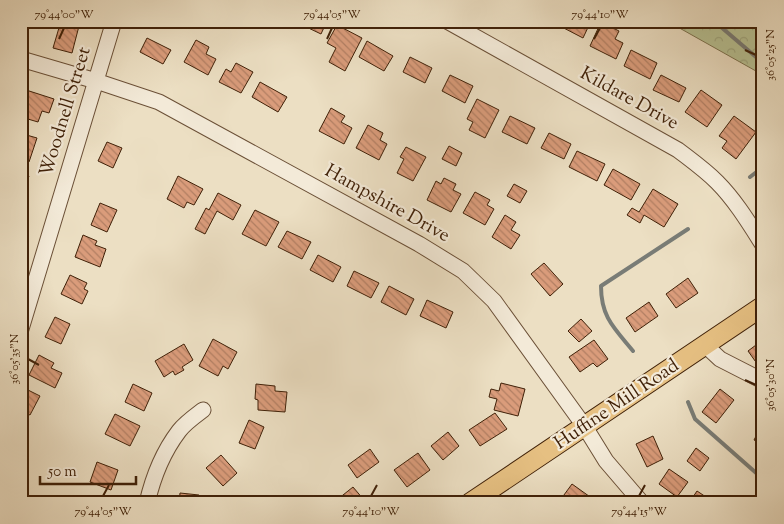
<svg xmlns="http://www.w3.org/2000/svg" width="784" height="524" font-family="'Sorts Mill Goudy',serif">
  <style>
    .forest { fill: url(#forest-crowns); stroke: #7c724e }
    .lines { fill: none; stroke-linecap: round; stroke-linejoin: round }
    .stream { stroke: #797c76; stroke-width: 4 }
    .building { fill: url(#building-back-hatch); stroke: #402108 }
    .minor-casing { stroke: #6b5037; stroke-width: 17 }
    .major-casing { stroke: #402108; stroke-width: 21 }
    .minor { stroke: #f3ead8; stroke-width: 15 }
    .major { stroke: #e6c082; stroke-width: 19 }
    .ticks { fill: none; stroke: #402108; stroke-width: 2 }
    .labels { text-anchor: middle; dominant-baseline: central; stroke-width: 4.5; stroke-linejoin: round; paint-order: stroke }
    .street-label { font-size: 19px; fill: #402108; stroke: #f3ead8 }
    .neatline { fill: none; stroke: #402108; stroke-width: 2 }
    .ticks-label { font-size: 12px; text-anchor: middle; fill: #402108 }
  </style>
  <defs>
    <pattern id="forest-crowns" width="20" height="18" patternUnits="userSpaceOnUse" patternTransform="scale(1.25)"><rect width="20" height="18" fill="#b8c294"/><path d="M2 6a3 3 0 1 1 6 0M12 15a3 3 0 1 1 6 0" fill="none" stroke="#9fa67e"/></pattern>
    <pattern id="building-back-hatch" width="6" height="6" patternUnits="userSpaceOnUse" patternTransform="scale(1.25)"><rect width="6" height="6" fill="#da9c7b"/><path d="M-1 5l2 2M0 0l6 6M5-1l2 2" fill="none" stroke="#b27f63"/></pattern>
  </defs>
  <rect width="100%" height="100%" fill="#ecdfc3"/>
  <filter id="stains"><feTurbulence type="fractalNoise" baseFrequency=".004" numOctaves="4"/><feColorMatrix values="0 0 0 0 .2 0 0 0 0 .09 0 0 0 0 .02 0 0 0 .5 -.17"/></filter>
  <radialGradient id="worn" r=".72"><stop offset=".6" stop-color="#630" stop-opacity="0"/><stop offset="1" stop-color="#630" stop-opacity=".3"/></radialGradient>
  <path class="forest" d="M667 21H747L763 33V75Z"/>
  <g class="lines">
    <g class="stream">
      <path d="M714 21 763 63"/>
      <path d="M750 177 763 167"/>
      <path d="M633 351C614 328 601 317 601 286L688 229"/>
      <path d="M688 402 695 419 763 479"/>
    </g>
  </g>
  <g class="building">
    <path d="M61 21 79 26 72 53 53 48Z"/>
    <path d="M299 21H327L321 34 298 23Z"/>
    <path d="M560 21H591L583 38 558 25Z"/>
    <path d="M601 22 619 31 615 39 623 43 616 59 590 46Z"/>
    <path d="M337 25 362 38 345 71 329 62 336 48 327 43Z"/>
    <path d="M147 38 171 50 163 64 140 52Z"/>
    <path d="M196 40 209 47 206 54 216 59 208 75 184 62Z"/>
    <path d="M367 41 393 56 384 71 359 57Z"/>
    <path d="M631 50 657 63 650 79 624 66Z"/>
    <path d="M410 57 432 68 425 83 403 72Z"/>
    <path d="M236 63 253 72 241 93 219 82 226 69 231 72Z"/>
    <path d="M450 75 473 86 465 103 442 91Z"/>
    <path d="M661 75 686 88 679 102 653 90Z"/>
    <path d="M260 82 287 97 278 112 252 97Z"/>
    <path d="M23 89 54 99 49 113 42 111 38 122 21 117V94Z"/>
    <path d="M701 90 722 105 707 127 685 112Z"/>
    <path d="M477 99 499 110 485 138 469 130 473 122 467 119Z"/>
    <path d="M331 108 345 116 341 122 352 128 344 144 319 131Z"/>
    <path d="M510 116 535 128 527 144 502 132Z"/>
    <path d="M734 116 756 132 736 159 722 148 727 141 719 136Z"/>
    <path d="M368 125 383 133 380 140 387 144 379 160 356 148Z"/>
    <path d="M549 133 571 144 564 159 541 148Z"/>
    <path d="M23 134 37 138 29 162 21 160V139Z"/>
    <path d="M107 142 122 148 113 168 98 161Z"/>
    <path d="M449 146 462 153 456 166 442 159Z"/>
    <path d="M406 147 426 157 413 181 397 173 404 159 400 157Z"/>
    <path d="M577 151 605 164 597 181 569 167Z"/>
    <path d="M613 169 640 184 631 200 604 185Z"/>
    <path d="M21 173 29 176 21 199Z"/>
    <path d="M178 176 203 189 194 205 187 202 184 208 167 199Z"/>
    <path d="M444 178 456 184 453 190 461 194 451 212 427 200 436 181 441 184Z"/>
    <path d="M514 184 527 191 520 203 507 196Z"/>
    <path d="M653 189 678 204 664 227 644 215 640 223 627 215 632 208 639 212Z"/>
    <path d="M475 192 490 200 487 205 494 209 485 225 463 213Z"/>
    <path d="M218 193 241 205 233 220 217 211 205 234 195 229 206 208 209 210Z"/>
    <path d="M100 203 117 210 107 232 91 225Z"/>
    <path d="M255 210 279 222 266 246 242 234Z"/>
    <path d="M505 215 516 222 511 230 520 235 511 249 492 237Z"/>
    <path d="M287 231 311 242 302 259 278 247Z"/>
    <path d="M83 235 97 241 95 245 106 249 100 267 75 257Z"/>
    <path d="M318 255 341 267 333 282 310 270Z"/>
    <path d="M544 263 563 284 550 296 531 274Z"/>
    <path d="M354 271 379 283 371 298 347 286Z"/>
    <path d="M70 275 87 283 84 289 88 291 82 304 61 294Z"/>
    <path d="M688 278 698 293 676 308 666 294Z"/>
    <path d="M389 286 414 299 406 315 381 302Z"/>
    <path d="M427 300 453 312 446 328 420 316Z"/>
    <path d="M649 302 658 316 635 332 626 318Z"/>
    <path d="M55 317 70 324 61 344 45 337Z"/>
    <path d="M581 319 592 331 579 342 568 331Z"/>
    <path d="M213 339 237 352 228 369 223 366 218 376 199 366Z"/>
    <path d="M594 340 608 359 597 367 593 363 580 372 569 357Z"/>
    <path d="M760 342 763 345V362L758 365 748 351Z"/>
    <path d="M184 344 193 360 182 367 184 370 175 375 173 371 164 377 155 361Z"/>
    <path d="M39 355 54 363 51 368 62 373 55 388 29 375Z"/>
    <path d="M501 383 525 389 518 416 494 410 497 399 489 397 491 389 499 391Z"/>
    <path d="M133 384 152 393 144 411 125 402Z"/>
    <path d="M256 384 275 386V391L287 392 285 412 258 410V400L255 399Z"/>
    <path d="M24 388 40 396 30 415 21 411V394Z"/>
    <path d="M720 389 734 400 716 423 702 412Z"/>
    <path d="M495 413 507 429 480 446 469 430Z"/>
    <path d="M115 414 140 426 130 446 105 434Z"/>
    <path d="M249 420 264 427 255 449 239 443Z"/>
    <path d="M763 423V444L754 440Z"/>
    <path d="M448 432 459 446 443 460 431 446Z"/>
    <path d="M653 436 663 459 647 467 636 444Z"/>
    <path d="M696 448 709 458 700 471 687 461Z"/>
    <path d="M370 449 379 462 357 478 348 465Z"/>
    <path d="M418 453 430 470 407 487 394 470Z"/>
    <path d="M221 455 237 473 223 486 206 468Z"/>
    <path d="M97 462 118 470 111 490 90 482Z"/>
    <path d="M669 469 688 482 677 497 659 484Z"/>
    <path d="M572 484 593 499 590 503H566L561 499Z"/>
    <path d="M353 487 364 500 361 503H333Z"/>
    <path d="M697 491 715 503H689Z"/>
    <path d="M180 493 199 495 198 503H179Z"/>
  </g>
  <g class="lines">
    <defs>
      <g id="minor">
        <path d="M447 21 678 150C691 160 705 170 717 182 735 200 749 223 763 245"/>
        <path d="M21 59 96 81 159 102 419 244 463 271 494 301 585 427 606 461 642 503"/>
        <path d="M21 329 114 21"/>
        <path d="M705 345 720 359 763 381"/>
        <path d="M147 503C153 477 163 452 179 431 185 423 195 416 203 410"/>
      </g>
      <path id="major" d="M470 503 763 306"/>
    </defs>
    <use href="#minor" class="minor-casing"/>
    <use href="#major" class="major-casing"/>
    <use href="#minor" class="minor"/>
    <use href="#major" class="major"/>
  </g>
  <path class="ticks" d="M59 39 64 28M327 39 332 28M594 39 600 28M745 50 756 55M28 359 39 365M745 380 756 385M103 496 109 485M371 496 377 485M639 496 645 485"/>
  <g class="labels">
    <g class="street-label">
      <text transform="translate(629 99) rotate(29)">Kildare Drive</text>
      <text transform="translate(66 112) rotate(-73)">Woodnell Street</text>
      <text transform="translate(387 204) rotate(29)">Hampshire Drive</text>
      <text transform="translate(617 405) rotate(-34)">Huffine Mill Road</text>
    </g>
  </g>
  <rect width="784" height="524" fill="none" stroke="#ecdfc3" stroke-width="55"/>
  <path d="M40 476v8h96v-8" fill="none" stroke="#402108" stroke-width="2.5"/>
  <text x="48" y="476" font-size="15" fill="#402108" stroke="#f3ead8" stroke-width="4" paint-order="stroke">50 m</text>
  <rect x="28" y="28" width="728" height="468" class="neatline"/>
  <g class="ticks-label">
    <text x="64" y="18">79°44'00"W</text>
    <text x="332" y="18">79°44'05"W</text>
    <text x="600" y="18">79°44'10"W</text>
    <text transform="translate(770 55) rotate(-90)" y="4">36°05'25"N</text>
    <text transform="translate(14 359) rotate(-90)" y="4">36°05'35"N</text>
    <text transform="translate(770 385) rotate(-90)" y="4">36°05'30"N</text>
    <text x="103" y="515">79°44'05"W</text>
    <text x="371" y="515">79°44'10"W</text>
    <text x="639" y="515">79°44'15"W</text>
  </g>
  <rect width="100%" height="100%" filter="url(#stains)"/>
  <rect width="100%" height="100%" fill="url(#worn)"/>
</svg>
